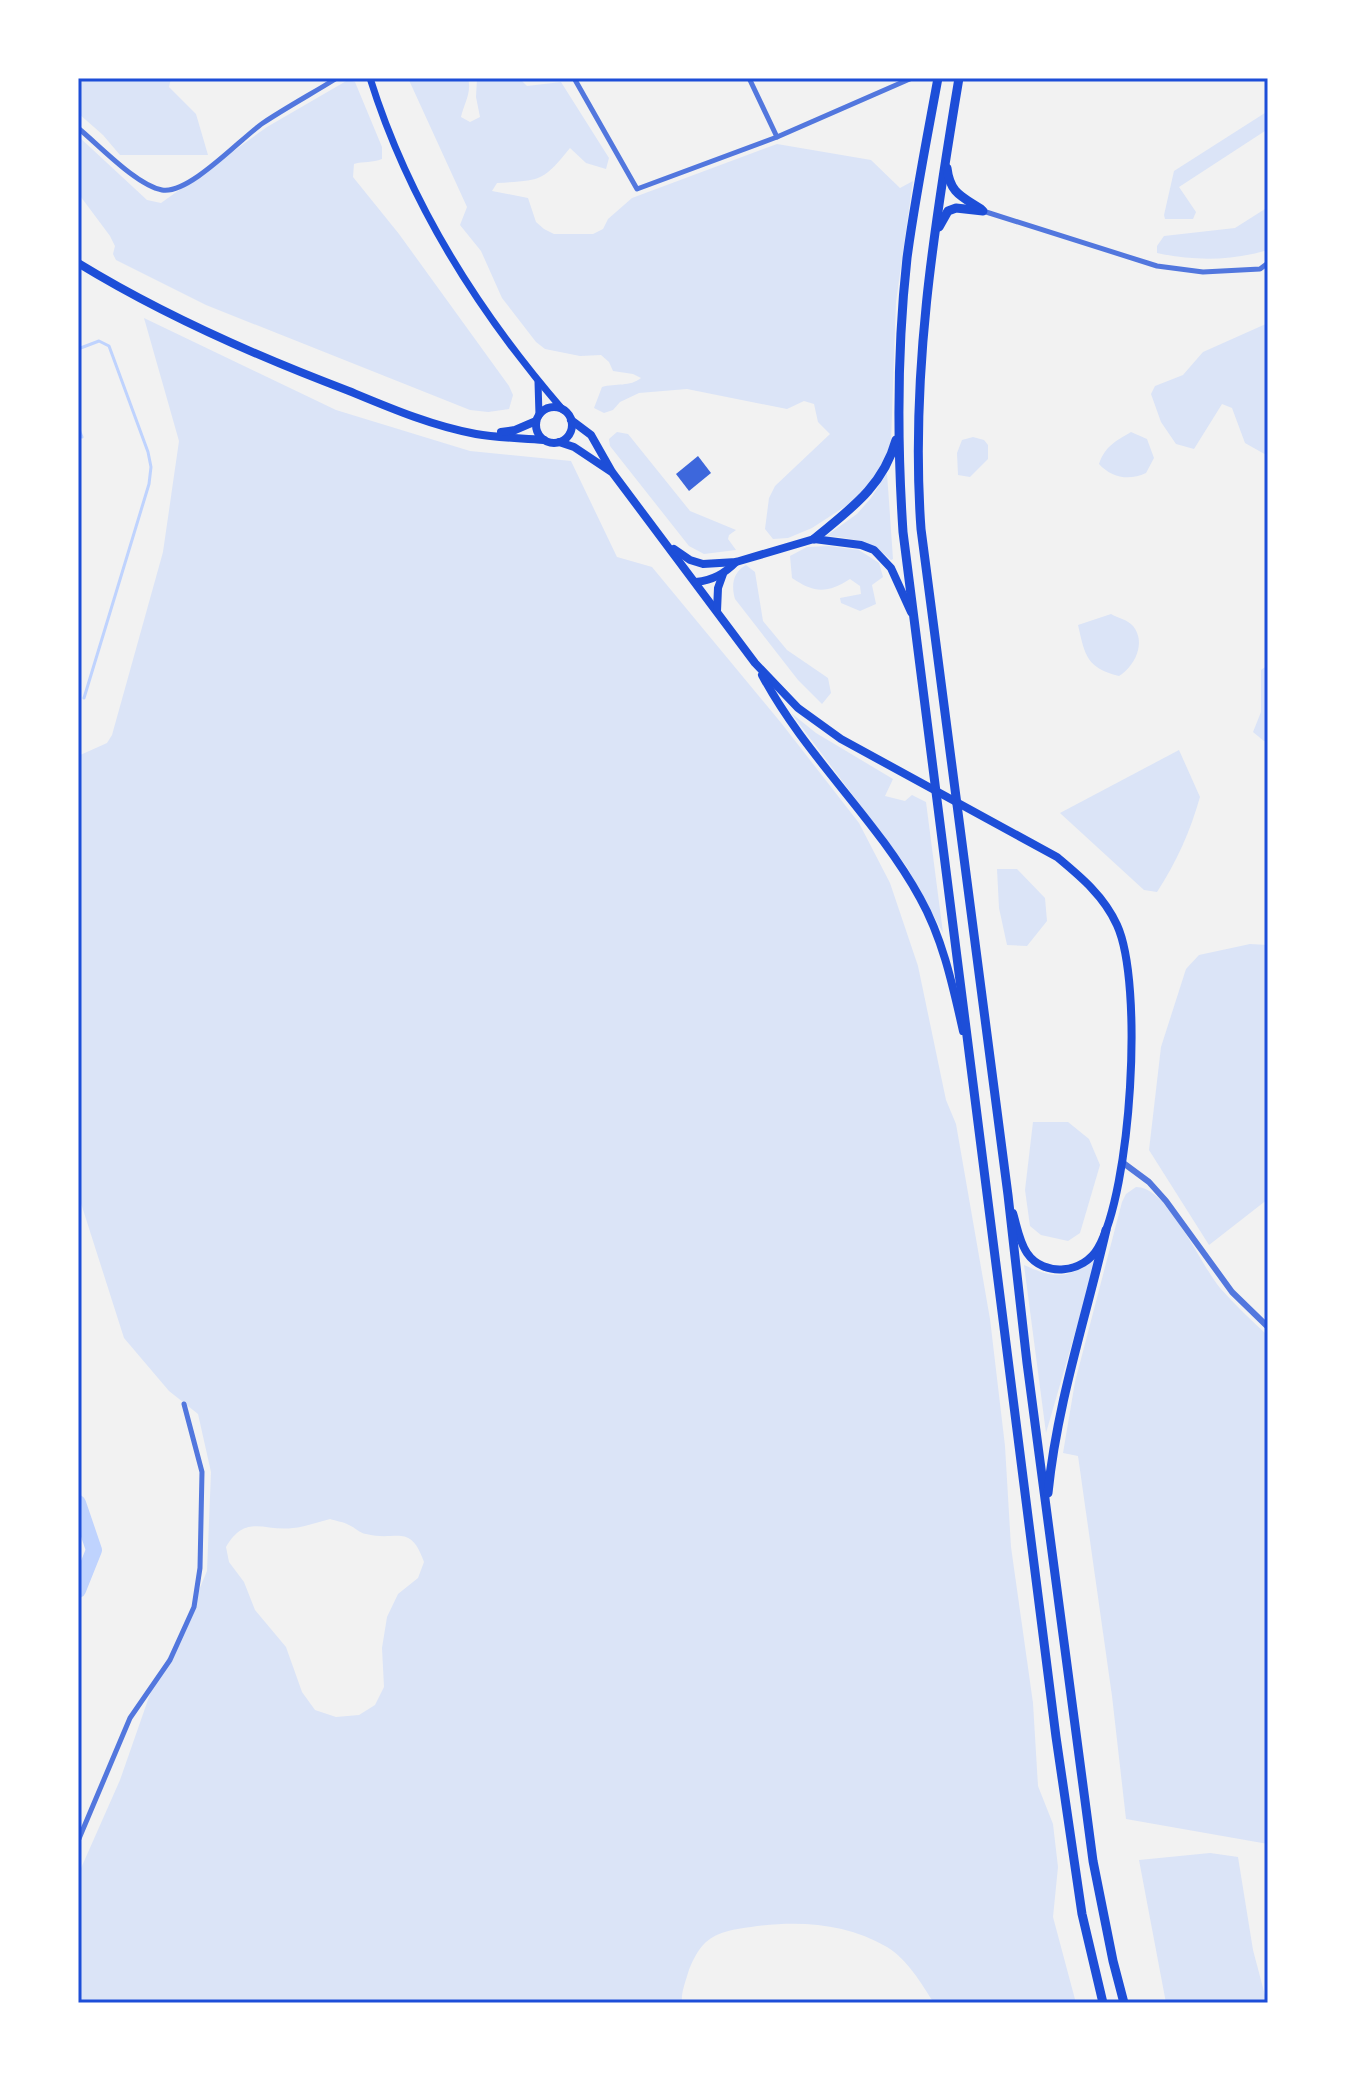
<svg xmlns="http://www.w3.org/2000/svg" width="1346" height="2081" font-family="'Golos Text',sans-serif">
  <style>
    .green { fill: #dbe4f7; fill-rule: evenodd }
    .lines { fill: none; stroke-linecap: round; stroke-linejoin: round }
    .stream { stroke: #bfd3fe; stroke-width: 3 }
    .river { stroke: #bfd3fe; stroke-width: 16 }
    .building { fill: #3d67dc }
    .minor { stroke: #5277de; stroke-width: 5 }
    .tertiary { stroke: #5277de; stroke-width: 6 }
    .secondary { stroke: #1d4ed8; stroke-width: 7 }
    .primary { stroke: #1d4ed8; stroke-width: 8 }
    .trunk { stroke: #1d4ed8; stroke-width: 9 }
    .neatline { fill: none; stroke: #1d4ed8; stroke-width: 3 }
  </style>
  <rect width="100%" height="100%" fill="#f2f2f2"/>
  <g class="green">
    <path d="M78 78H171L169 87 196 114 208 155H120L103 135 78 113Z"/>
    <path d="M408 78H468C472 93 464 103 461 117L470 122 480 117 476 97 477 78H519L527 86 561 82 609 158 606 169 586 163 570 148C542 183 540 180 497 183L492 191 528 198 536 222 544 229 554 234H593L603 229 608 219 632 198 777 144 871 160 900 188 913 181 896 302 891 442 878 475 849 504 812 528 788 538 773 539 765 529 769 498 775 486 830 434 818 422 814 404 804 401 787 409 687 389 639 393 620 402 613 410 604 413 594 408 602 387C616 383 630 387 641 378L633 374 613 371 609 362 601 355 580 356 545 349 536 342 502 298 481 251 460 225 467 207Z"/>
    <path d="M348 80 355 82 382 147V159C372 163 364 161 354 164L353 177 399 234 509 386 513 395 509 409 488 412 470 410 206 305 116 260 113 254 115 246 110 236 78 193V136L147 200 161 203 267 127Z"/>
    <path d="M1268 111V129L1179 187 1196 212 1193 219H1165L1164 215 1174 171Z"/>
    <path d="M1265 209 1268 210V250C1231 261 1194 261 1157 253V246L1164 236 1235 228Z"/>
    <path d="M144 318 336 410 470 451 571 461 617 557 652 567 782 724 859 823 890 883 918 966 946 1100 956 1124 990 1319 1005 1446 1011 1547 1033 1703 1038 1786 1053 1824 1058 1867 1053 1917 1076 2003H934C921 1983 908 1960 887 1947 846 1923 798 1920 751 1927 735 1929 719 1931 706 1942 698 1949 691 1963 688 1973 685 1983 681 1993 682 2003H78V1875L120 1780 150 1694 186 1621 207 1571 211 1472 198 1414 169 1391 124 1338 79 1197 78 1185V756L107 743 112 735 163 552 179 441ZM330 1519C336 1521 344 1522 349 1525 356 1528 359 1533 366 1534 397 1542 410 1522 424 1562L418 1578 398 1594 387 1617 382 1648 384 1687 375 1705 359 1715 336 1717 315 1710 302 1692 286 1647 255 1610 244 1582 229 1562 226 1547C246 1513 264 1532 293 1528 305 1527 318 1522 330 1519Z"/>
    <path d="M1268 323V456L1245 443 1232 408 1222 404 1194 449 1176 444 1161 422 1151 394 1155 386 1183 375 1203 352Z"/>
    <path d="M617 432 628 434 690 511 736 530 729 535 728 539 736 550 704 554 689 546 610 446 609 439Z"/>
    <path d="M1131 432 1147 439 1154 458 1146 473C1129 481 1112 478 1099 464 1105 446 1116 441 1131 432Z"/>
    <path d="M973 437 984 440 988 445V459L970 477 958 475 957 453 962 440Z"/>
    <path d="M887 473 893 559 891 560C871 541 853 538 826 536L857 514 871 498Z"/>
    <path d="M829 546 859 550 879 563 883 577 872 585 876 604 860 611 841 603 840 598 861 594 860 586 850 579C827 594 814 593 792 578L790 556 807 547Z"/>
    <path d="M746 565 755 572 763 621 787 650 828 678 831 693 822 704 798 680 735 599C731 585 733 572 746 565Z"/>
    <path d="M1111 614C1118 618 1128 620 1133 626 1147 643 1134 667 1119 676 1087 668 1085 656 1078 625Z"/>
    <path d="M1268 665V740L1264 741 1253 732 1261 712V670Z"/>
    <path d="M791 713 816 733 893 779 885 796 905 801 912 795 926 802 943 933 907 867Z"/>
    <path d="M1179 750 1200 797C1190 832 1177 861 1157 892L1144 890 1060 813Z"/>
    <path d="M997 869H1017L1045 898 1047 921 1027 946 1007 945 999 908Z"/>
    <path d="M1250 944 1268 945V1199L1209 1245 1149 1150 1161 1047 1186 969 1199 955Z"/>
    <path d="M1033 1122H1068L1089 1139 1100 1165 1080 1233 1068 1241 1041 1235 1030 1226 1025 1190Z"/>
    <path d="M1136 1187C1168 1187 1200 1264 1220 1288 1235 1305 1252 1321 1268 1336V1844L1126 1819 1112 1696 1078 1456 1063 1453 1075 1382 1122 1202 1126 1194Z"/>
    <path d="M1097 1257 1046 1433 1024 1265C1057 1280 1068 1279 1097 1257Z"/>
    <path d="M1210 1853 1238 1857 1253 1950 1267 2003H1166L1139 1860Z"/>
  </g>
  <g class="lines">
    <g class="stream">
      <path d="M78 349 99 341 109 346 148 452 151 467 149 484 84 698"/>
      <path d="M78 427 82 437"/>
    </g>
    <path class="river" d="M78 1503 94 1550 78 1590"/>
  </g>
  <path class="building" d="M698 456 711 473 689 491 676 474Z"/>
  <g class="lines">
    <g class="minor">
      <path d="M574 78 637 189 777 137 912 78"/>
      <path d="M749 78 777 137"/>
      <path d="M78 128C99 145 136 185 162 190 189 195 241 138 263 123 287 107 313 93 337 78"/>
      <path d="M983 211 1157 266 1203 272 1260 269 1268 263"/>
      <path d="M78 1841 130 1718 170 1660 194 1607 200 1568 202 1472 184 1404"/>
    </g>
    <path class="tertiary" d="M1122 1162 1149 1182 1166 1201 1232 1292 1268 1327"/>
    <g class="secondary">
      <path d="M370 78C408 200 479 313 563 410"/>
      <path d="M538 382 539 415"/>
    </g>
    <g class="primary">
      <path d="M78 263C163 315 256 356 349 391 390 408 432 426 476 434 498 438 521 438 544 440"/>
      <circle cx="554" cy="425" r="18"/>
      <path d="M571 420 591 435 612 472 755 663 798 708 841 739 1057 857C1081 877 1104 896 1117 925 1144 984 1131 1191 1098 1248 1084 1273 1044 1278 1027 1253 1019 1241 1017 1226 1013 1213"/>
      <path d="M501 432 515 430 536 421"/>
      <path d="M559 442 574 447 610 471"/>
      <path d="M674 549 690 560 703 564 736 562 814 539 861 545 874 550 891 568 911 612"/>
      <path d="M696 582C713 580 724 574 736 562"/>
      <path d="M717 611 718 588 723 574"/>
      <path d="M762 675C805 756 876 818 920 898 943 939 953 987 963 1031"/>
    </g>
    <g class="trunk">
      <path d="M938 78C927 138 915 198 907 258 897 349 897 441 903 532L1056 1737 1082 1914 1103 2003"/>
      <path d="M959 78C934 227 910 377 921 529L1008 1195 1027 1363 1093 1861 1113 1961 1124 2003"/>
      <path d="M947 168C950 193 961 196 981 209"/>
      <path d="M939 227 948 211 956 208 983 211"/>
      <path d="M814 539C849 510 883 487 896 440"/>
      <path d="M1048 1493C1057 1403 1086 1317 1106 1230"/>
    </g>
  </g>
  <rect width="1346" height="2081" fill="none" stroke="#ffffff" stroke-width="160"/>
  <rect x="80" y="80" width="1186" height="1921" class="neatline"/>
</svg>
